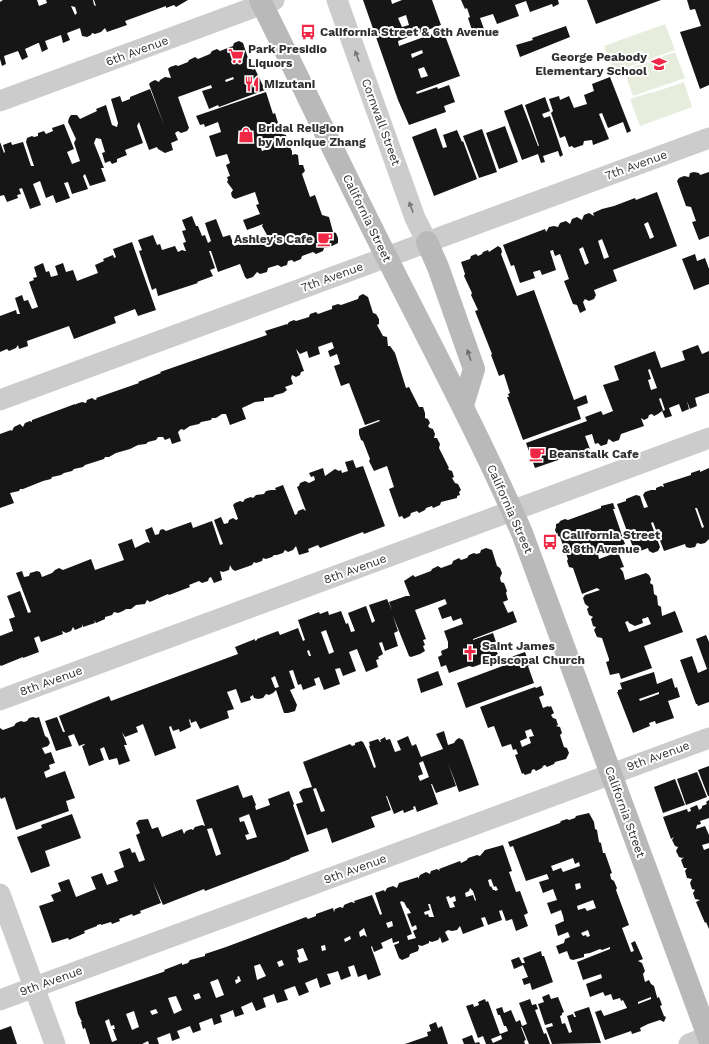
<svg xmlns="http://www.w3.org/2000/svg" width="709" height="1044" font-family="'Work Sans',sans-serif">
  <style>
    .green { fill: #e6eddc }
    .building { fill: #161616; fill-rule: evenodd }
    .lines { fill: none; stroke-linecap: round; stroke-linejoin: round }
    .street { stroke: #ccc; stroke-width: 21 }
    .secondary { stroke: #b9b9b9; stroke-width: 22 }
    .oneway { fill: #767676 }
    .oneway2 { fill: #6d6d6d }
    .labels { text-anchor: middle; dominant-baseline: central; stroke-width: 4; stroke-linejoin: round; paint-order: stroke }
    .poi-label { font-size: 12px; font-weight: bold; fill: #2f2f2f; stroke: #fff; text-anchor: start }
    .street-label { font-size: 12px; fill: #2f2f2f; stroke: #fff }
  </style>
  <rect width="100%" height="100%" fill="#fff"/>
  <g class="green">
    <path d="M665 24 675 50 614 72 604 46Z"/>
    <path d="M675 52 685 78 633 96 624 70Z"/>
    <path d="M684 82 692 107 640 126 630 99 652 92V93Z"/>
  </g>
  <g class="building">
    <path d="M3 0H37L39 6 47 3 46 0H93L94 5 96 6 94 0H188L176 7 174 5 166 8V6L125 21 127 25 107 32 105 28 101 32 95 34 92 33 91 35 87 37 82 36 80 28 67 33 70 40 63 43 61 35 45 41 48 49 42 52 39 43H38L25 49 28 57 22 60 18 51 4 56 6 64 2 66 0 59V2ZM71 6 75 7 77 13 75 15Z"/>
    <path d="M363 0H391L392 4 402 0H432L441 25 398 41 399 46 443 30 460 76 416 92 417 94 437 87 438 89 449 85 455 102 444 106 446 112 409 125 398 100ZM406 15 409 25 402 27 398 18ZM422 50 423 53 412 58 411 54ZM424 67 428 76 421 78 418 69Z"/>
    <path d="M461 0H558L559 4 553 7 552 4 530 12 526 1 515 5 519 16 497 24 493 14 480 18 484 29 473 33 468 18 470 17 467 8 465 9Z"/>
    <path d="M587 0H661L596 24Z"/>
    <path d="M687 0H709V85L700 89 680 32 701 26 695 9 690 10Z"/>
    <path d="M566 26 570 37 520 57 516 45 533 40 532 38Z"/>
    <path d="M239 41 243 43 248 58 251 60 253 66 252 70 255 69 265 90 219 107 218 105 209 109 202 91 212 88 211 85 178 97 189 128 187 131 181 133 178 131 175 133 178 140 171 143 173 150 165 153 158 149 157 147 149 150 139 122 137 126 143 143 125 150 127 155 117 159V162L112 164 110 161 105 163 102 153 105 152 101 139 96 138 94 143 104 168H101L106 181 90 186 85 174 83 176 88 189 72 194 68 182 64 183 70 198 56 203 53 195 46 198 40 181 33 184 41 205 30 209 22 188 19 189 21 194 17 195 18 198 7 202 4 195 0 196V142L4 153 5 152 3 145 11 142 12 145 23 142 31 166H34L26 142 27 138 32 136 34 137 38 136V133L44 131 46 134 53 131 52 128 64 124 74 149 67 152 72 164 80 161 74 143 76 139 68 122 69 118 71 115H77L80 119 97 111 96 109 106 105 112 125 117 127 118 123 111 99 120 96 122 102 130 99V97L150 89 164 125 149 84 151 82 155 80 159 82 160 80 165 77 171 78 168 69 170 67 176 65 178 66 188 62 189 60 195 57 198 59 210 54 212 51 217 49 220 51 233 46 234 43ZM233 77 234 79 226 82 225 80Z"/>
    <path d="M610 77 631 131 627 133 623 122 608 128 602 113 599 114 609 139 593 145 592 140 584 141 583 145 574 148 572 146 569 147 565 136 560 138 551 113 553 111 549 99 559 96 560 100 569 96 574 108 587 104 584 95 594 91 592 84Z"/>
    <path d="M266 92 273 114 275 113 278 123 276 124 278 127 279 126 282 134 286 135 287 142 292 151V155L295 154 298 155 299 165H303L305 171 302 174 310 197 315 195 322 215 329 217 333 232 336 233 338 238V243L330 247 324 248 323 251 316 254 313 252 302 256 301 259 294 262 292 260 288 261 287 265 281 267 278 265 268 268 267 272 260 274 257 272 253 277 247 279 245 277 240 264 218 272 211 251H209L215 268 210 270 213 276 197 282 198 283 158 296 156 288 152 290 139 251 142 250 138 240 153 235 157 245 160 244 162 250 175 246 178 252 182 250 185 251H186L183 243 186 242 182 231 186 230 182 220 192 216 196 226H198L202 236 205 235 208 243 211 241 205 223 216 219 223 237 230 235 234 246 267 235 262 226 263 224 247 230 243 220 260 214 256 205 259 204 255 192 235 199 232 197 231 193 233 190 227 182 228 180 227 177 230 176 226 165 230 163 227 154 216 157 209 136 221 132 218 122 205 127 204 124 200 125 196 116ZM263 141 267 149 262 151 259 143Z"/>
    <path d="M545 97 550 111 542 114 544 118 550 116 563 155 560 157 558 151 543 156 545 162 541 163 538 154 522 160 504 111 522 104 538 146H539L525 105Z"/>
    <path d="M505 126 518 162 499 169 486 133Z"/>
    <path d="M436 128 443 148 447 147 443 135 457 130 462 142 463 141 477 179 434 196 412 137Z"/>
    <path d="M482 129 497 172 479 178 463 136Z"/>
    <path d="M694 172 699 173 700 175 709 172V236L699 240 692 222 696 221 691 207 686 206 677 181 679 178 684 176 689 177 690 173Z"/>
    <path d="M657 192 677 246 613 270 617 281 594 290 596 295 594 299 589 301 585 299 583 302 586 310 580 313 577 305 573 304 564 281 569 279 560 254 555 256 553 250 550 251 556 270 542 275 540 270 533 272 535 278 520 283 514 265 511 266 503 245 545 229 546 232 549 227 554 226 558 227 560 223 566 221 570 224 572 219 577 217 582 220 584 215 589 213 594 216 593 213 602 209 614 206 635 198 636 200ZM648 222 654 237 650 239 644 224ZM602 239 609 257 604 259 598 241ZM583 247 589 263 585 265 579 249Z"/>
    <path d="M132 242 156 310 138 316 135 309 114 317 116 323 74 339 69 326 27 341 28 346 19 349 18 345 16 348 9 351 7 349 0 352V316L16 310 17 314H20L15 298 22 295 24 301 28 300 32 309 38 307 29 282 34 280 33 278 37 277 34 267 43 263 46 272 49 271 51 277 58 275 55 266 63 263 66 272 73 270 77 281 98 273 95 265 104 261 103 259 113 255 114 258 116 257 113 249Z"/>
    <path d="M498 246 501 248 502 252 501 254 517 296 534 290 574 400 586 395 588 403 577 407 581 419 523 440 507 397H509L508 394 510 393 504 374 499 376 491 355 492 354 475 311 478 310 471 295 472 293 464 276 465 274 461 262 470 259 471 256 476 254 478 256 482 254 483 252 488 250 489 252Z"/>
    <path d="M695 254 697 261 705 258 709 269V284L694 290 682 259Z"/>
    <path d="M363 294 368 297 373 313 376 314 379 319V324L377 325 383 336 387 337 388 346H390L395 353 406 388 409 387 419 407H423L425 413V418L428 419 430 423 428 426 430 428 433 429 435 434 434 438H437L440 444 439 448 449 468H448L449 470 452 471 454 477 452 478 455 483 458 484 461 490 459 492 460 495 457 496V498L441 502 440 505 433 508 432 506 426 508 425 510 419 513 417 511 411 513 410 516 404 519 402 516 399 517 389 489 394 487 387 466 374 471 369 461 370 459 363 441 361 440 359 434V429L380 421 379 420 365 425 349 383 341 386 334 366 340 364 337 354 330 357 328 351 334 348 332 342 318 347 320 354 309 358 307 351 300 354 296 349 304 371 301 372 300 375 296 377 292 375 291 378 293 384 285 387 287 390 283 393 275 395 273 397 264 398V401L255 402 242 408 246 419 230 425 226 414H222L216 418H212L211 420 201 422 199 424 190 426 184 430 181 429 178 432 181 441 172 444 170 438 165 440 163 437H158L156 440 148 442 146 444 138 445 130 449 116 453 109 457H105L104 459 85 465 83 467 74 469 72 471 64 473 61 475 52 477 51 479 43 481 23 489H20L19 491 10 493 14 503 0 508V434L11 430 12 431 14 427 20 424 23 427 25 423 30 421 32 422V420L75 404 76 405V404L82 402 86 403 87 400 92 398 95 400 97 399 96 398 139 383 138 382 161 373 160 372 267 335 265 331 287 324V325L289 322 294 320 296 321 309 317 310 314 316 312 318 314 332 309V306L338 304 341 305 358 299 359 296Z"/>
    <path d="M698 345 702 354 709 351V393L695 398 697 406 690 409 687 401 689 409 682 412 679 404 669 408 672 416 665 418 662 411 658 414 654 416 652 414 649 415 648 418 644 420 641 418 644 426 621 434 619 440 613 442 609 439 608 440 607 444 601 446 598 443 595 444 592 434 585 436 590 449 535 468 526 443 587 421 585 417 601 411 603 415 613 411 603 385 619 380 614 366 655 351 661 368 685 360 682 351ZM650 369 657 388 651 390 648 380 651 379 648 370ZM661 398 665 410 662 411 663 410 659 399Z"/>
    <path d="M353 460 356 468 363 466 385 526 364 534 363 532 320 548 318 545 308 549 309 552 299 555 296 546 293 550 288 552 285 550 283 553 277 555H274L272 557 266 559 263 558 262 561 256 563 254 562 252 565 235 571 232 569 230 565 229 570 223 572 220 571 222 580 214 583 211 577 209 578 208 581 202 583 199 581 189 585 190 587 169 595 168 594 150 602 147 600 145 604 136 605 131 609H126L123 611 118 613 114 612 112 615 105 617V619L96 623 94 620 95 623 83 627 82 624V627L75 630 73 627 71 631 66 633 62 631 63 634 41 642 39 636 34 638 39 652 23 658V657L1 666 0 665V636L13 631 9 619 15 617 7 596 20 591 28 613 31 612 16 573 22 571 24 577 29 576 30 573 37 571 40 572 42 577 52 573 55 570 59 568 63 570 91 559 95 570 124 560 118 544 132 539 135 548 147 542 150 543 145 530 152 527 155 535 159 534 160 530 163 529 166 531 191 522 193 528 212 521 220 545 223 544 214 520 221 517 224 524 228 523 229 520 233 518 236 520 238 519 233 505 235 503 240 501 243 502 245 499 251 497 253 498 256 495 264 494 266 491 271 490H276L275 488 283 485 295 515 297 514 298 511 303 509 306 511 297 487 299 486 300 483 305 481 309 483 315 480 314 476 311 477 309 473 323 468 325 476 335 469 339 471 341 470 342 473 348 471 345 462Z"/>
    <path d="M709 468V539L705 543 701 544 697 543 695 547 690 548 686 547 685 544 664 551 653 522 651 523 660 547 658 551 653 553 649 551 648 548 635 553 617 504 626 501V499L636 495 640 496 644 508 648 507 643 495 645 492 651 490H656V488L661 486 664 487 663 484 691 475V473L700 470V472ZM695 508H697L704 527 702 528Z"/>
    <path d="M613 503 615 509H613L625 544 598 554 599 559 618 552 624 567 620 568 623 572 625 580 646 573 649 575 651 579 650 583 653 585 654 594 657 596 658 605 661 607 662 616 675 611 683 632 644 646 652 668 621 679 619 673 610 675 606 662 609 661V659L602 638 597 637 594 630 596 627 593 626 591 619 593 617 589 615 587 609 589 607 585 604 583 598 585 595 600 590 597 588 582 594 573 568 569 567 567 561 568 559 560 537 557 535 555 530 556 527V524L559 523 560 521 565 519 568 520 601 508V506ZM648 617 651 624 629 632 625 622 628 621 629 623 635 626 643 623 642 619Z"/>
    <path d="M486 548 492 550 497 566 500 568 502 573 500 578 501 582 504 583 507 591 506 593 508 600 503 602 508 613 513 611 517 622 473 639V640L493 633 496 642H494L498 655 483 661 481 664 473 667 469 666 449 673 446 665 441 667 438 657 442 655 441 651 448 648V642L444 631 463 624 461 618 453 621 451 616 442 619 438 608 447 604 445 599 415 610 426 639 423 640 425 645 423 646 425 651 420 654 411 657 409 656 393 616 398 631 394 633 398 646 385 651 382 642 379 643 383 654 378 657 379 659 376 660 378 667 366 672 357 649 349 652 356 671 343 676 340 668 335 669 340 684 324 690 319 677 314 679 316 685 303 690 301 684 298 685 293 670 289 671 295 688 290 690 297 705 295 711 288 713H284L276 690 273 693 269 695 266 694 263 698 258 699 254 698 253 695 250 697 251 700 241 703 236 689 227 692 234 709 227 711 229 718 200 729 196 721 191 723 190 719 189 720 191 727 180 732 179 729 173 731 171 726 169 727 176 748 155 756 143 724 136 727 138 732 125 737 122 732 127 745H124L130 761 119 765 117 758 109 760 104 747 100 749 104 760 89 766 82 746 85 745 84 744 79 746 74 734 68 736 72 746 56 751 45 721 57 717 63 732H65L59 716 109 696 111 701 238 654 235 647 255 639V641L257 640V639L278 631 280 635 298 628 303 641 305 640 298 620 319 612 320 614 328 611 329 615 341 611 346 624 348 623 351 632 355 631 348 613 366 606 372 623 375 621 369 605 387 599 392 610 389 602 406 596H410L404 581 413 575 415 577 431 571 432 569 438 566 441 568 452 564 453 561 459 558 461 560 467 558 469 555 474 553 476 554 480 553 481 550ZM326 630 334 652 329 654 321 632ZM309 650 311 656H309L307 651ZM275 676 279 687 275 688 271 678Z"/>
    <path d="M706 635 709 642V702L698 706 697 704H696L680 660 692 656 698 673 707 669 696 639Z"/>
    <path d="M525 652 530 666H528L534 683 466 708 457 683 513 662 511 657Z"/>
    <path d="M438 671 443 685 421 693 417 679Z"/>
    <path d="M654 672 657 684 672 678 675 688 677 687 680 697 668 701 674 718 656 724 655 721 649 723 650 726 633 733 617 692H618V690L622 689 620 683ZM659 692V694L640 701 639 699Z"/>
    <path d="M541 686 544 695 539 697 543 708 548 706 549 707 551 706 554 713 551 715 553 718 556 719 558 725 556 726 560 727 562 733 560 735 564 747 567 748 569 753 566 759 555 762 554 764 547 767 545 765 543 766 542 768 536 771 534 769 532 770 531 773 525 775 523 773 522 774 515 755 518 754 516 749 513 750 511 744 502 747 494 726 488 728 480 707 535 687 536 688ZM531 729 534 736 529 737 531 743 522 747 520 741 527 738 525 731Z"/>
    <path d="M33 717 36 718 39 717 45 736 48 738 50 743 48 746 42 748 45 754 51 752 55 763 49 765 50 769 44 772 46 778 65 771 75 798 66 801 69 811 16 830 5 797 1 799 0 797V728L3 730 14 726 16 723 21 721 24 722 27 721 29 718Z"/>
    <path d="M444 731 448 745 454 743 456 740 459 738 463 740 479 785 459 792 448 763 456 786 436 793 432 784H431L438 804 417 812 415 806 413 807 414 809 404 813 403 810 394 814 387 796H386L391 810 371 817 375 827 332 843 327 828 307 835 296 804 303 802 299 792 303 789 312 787 303 762 345 746 346 748 345 746 350 744 352 746 355 745V743L361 741 363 742 367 750 374 768 376 767 369 746H370L369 742 378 739 380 742H381L380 740 385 737 386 740 390 739 395 752 401 750 397 741 408 736 412 746 416 744 421 757 443 749 436 734ZM423 761 429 777 420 781 418 776 423 774 419 763ZM316 788 325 811 321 812 313 789Z"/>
    <path d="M709 766V796H708L698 770Z"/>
    <path d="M697 772 707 797 686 805 677 779Z"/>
    <path d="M675 779 685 805 663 813 654 787Z"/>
    <path d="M238 785 243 798 252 795 256 805 255 806 256 810 270 805 268 799 289 791 294 804 293 805 309 851 290 858V859L205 891 204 889 163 905 153 882 161 903 140 911 141 913 133 916 132 914 119 919 120 921 112 924 111 922 101 925V924L97 925V926L84 931 85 933 69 940 68 938 52 943 39 906 54 901 51 895 61 891 58 883 69 879 76 897 96 889 91 877 102 873 107 885 118 881 114 871 124 867 119 852 130 848 132 853 135 852 139 862 145 860 136 835 140 833 136 823 139 820 148 819 152 829 158 827 162 837 182 829 184 834 186 831 191 829 193 830 195 827 202 825 205 826 196 800ZM249 814 257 837 247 840 245 835 249 834 244 821 240 822 239 818ZM212 828 221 854 216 856 207 829Z"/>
    <path d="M709 800V818L700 821 701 824 697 825 696 829 705 826 709 835V843L702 845 704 850 709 848V929L706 922 705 923 696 902 700 900 695 899 693 893 695 890 692 889 690 883 692 879 687 878 685 871 687 868H684L681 860 684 857 682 858 679 857 676 851 678 847 675 846 672 840 674 837 671 839 663 817 687 809 688 812 691 811 690 808 697 805 699 810 702 808V806L707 804 706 802Z"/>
    <path d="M589 813 594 822 595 829 597 830 599 842 601 843 603 853H605L612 873 610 874 611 879 614 881 617 888 616 890 629 925 622 928 631 952 634 951 631 943 635 941 643 959 638 961 642 963 645 971 643 974 645 982 649 980 651 984 654 986 657 997V998L659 997 662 1005 660 1006 664 1016 666 1017 664 1022 660 1020 648 1024 640 1028 641 1031 632 1034 631 1031 605 1040 595 1012 601 1010 604 1016 627 1008 623 1000 621 1001 620 998 613 1000 611 994 605 996 603 992 590 997 586 984 602 978 601 974 583 980 577 962 610 949V947L602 950 600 949 590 953 584 954V957L573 960 570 959 567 951 559 954 556 946 564 943 565 939 570 937 568 932 558 936 555 925 564 921 563 916 561 910 551 914 547 903 557 900 553 889 543 893 539 882 549 879 547 874 526 881 513 846 510 847 508 842 560 823 561 821 567 819 569 820 575 818 576 816ZM573 858 575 864 579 862 580 866 563 872 561 868 553 871 551 866ZM580 883 581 888 576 890 575 884ZM593 900 596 908 587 911 585 908 578 910 577 906ZM588 930 590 936 587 937 586 935 583 936 581 933ZM651 997V999L638 1004V1002Z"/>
    <path d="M72 814 81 838 45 851 50 866 31 873 17 837 42 828 41 825Z"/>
    <path d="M503 845 512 871 509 872 516 892 520 891 528 913 524 915 528 926 516 931 512 919 506 921 502 910 499 911 502 920 488 925 485 917 481 918 484 926 463 934 460 926 457 930 452 931 448 930 445 932 449 940 442 943 440 937 438 940 432 942 429 941V943L422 946 418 945 419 948 418 951 410 954 409 957 402 960 399 958 394 945 399 943V941L393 943 392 938 381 943 383 948 374 952 372 946 371 947 381 975 368 980 366 974 358 977 354 965 348 967 351 976 341 980 338 971 332 973 327 974 331 984 320 988 317 978 305 983 309 992 299 996 295 986 284 990 288 1000 277 1003 274 994 263 998 266 1007 256 1011 252 1002 241 1007 244 1014 235 1017 233 1010 226 1013 220 1015 222 1022 214 1025 212 1018 199 1023 201 1030 193 1033 190 1026 177 1031 180 1038 172 1041 170 1033 157 1038 159 1044H149L148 1041 142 1044H90L85 1028 83 1029 81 1022H82L78 1014 75 1002 163 972 165 971 164 970 182 963V965L188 963 190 960 205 956V954L226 947 306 917 308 919 316 916V914L333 908 334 912 335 909 340 907 343 908 344 905 351 902 355 903 354 901 372 895 380 915 382 914 375 893 384 890 385 892 387 888 393 886 397 888 399 883 418 877V879L420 875 426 872 430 874 431 871 437 869 440 871 439 869 460 861 461 863 467 860 468 858 477 855 480 856 485 850ZM491 879 494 887 496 886 498 890 495 891V890H493L491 886 490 887 488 880ZM470 888 473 891 476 900 475 901 473 895 466 897 465 893 469 891ZM449 896 450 898 455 896 456 901 453 902 455 907 450 908 446 897ZM402 901 403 902H404L407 908H408L411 913 407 914 412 927 416 925 417 929 413 931 416 938 408 940 407 936 412 934 400 902ZM428 904H430L434 917H429L428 914 425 915 424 912 430 910ZM392 921 393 926 388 928 386 923ZM364 928 367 937 364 935 360 937 359 932ZM350 936 351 939 345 942 344 939ZM325 945 326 950 322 951 321 946ZM303 948 308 960 299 963 297 958 299 957 297 950ZM282 960 284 965 279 967 277 962ZM260 964 266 976 257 980 254 966ZM239 976 241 981 236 984 235 980 238 979 237 977ZM218 979 224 995 216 998 210 982ZM199 993 201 998 195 1000 193 995ZM176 996 182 1010 174 1014 168 998ZM156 1009 158 1013 152 1015 150 1011ZM134 1011 139 1027 132 1030 126 1014ZM109 1019 111 1026 114 1025 115 1029H113L117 1040 112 1042 105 1021Z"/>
    <path d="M541 951 542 956H544L553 982 532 990 530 983 524 985 522 979 528 977 523 965 514 969 511 960 519 957 522 963H525L523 958Z"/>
    <path d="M549 994 551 999 558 997 564 1012 562 1013V1015L560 1016 562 1024 565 1023 569 1033 572 1032 567 1016 573 1014 574 1017H576L574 1012 589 1007 601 1043 552 1044 546 1028 553 1026 552 1023 545 1025 538 1004 544 1002 542 997Z"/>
    <path d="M485 999 486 1002 488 1001 500 1034 508 1031 506 1026H504L500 1015H498L496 1009 502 1007 504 1013 511 1010 516 1022 520 1020 522 1026 527 1024 519 1003 530 999 532 1005 536 1004 538 1009 535 1010 544 1034 546 1033 550 1044H529L522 1027H521L526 1040 524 1041 525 1044H486L483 1036 478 1038 466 1006 473 1004 474 1007 479 1005 478 1002ZM501 1035 502 1039 493 1043 491 1039Z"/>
    <path d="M436 1022 438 1028 442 1026 448 1044H405L428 1036 427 1032 431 1031 429 1025Z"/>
    <path d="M11 1026 17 1044H0V1030Z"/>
    <path d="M472 1035 475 1043 479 1042 480 1044H464L462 1039Z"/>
  </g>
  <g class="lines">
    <g class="street">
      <path d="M337 0 415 218 427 242"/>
      <path d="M0 101 274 0"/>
      <path d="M0 400 709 138"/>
      <path d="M0 700 709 438"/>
      <path d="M0 894 55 1044"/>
      <path d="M0 1000 709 738"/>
      <path d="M689 1044 709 1036"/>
    </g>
    <g class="secondary">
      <path d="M260 0C303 86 344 173 387 258 433 349 481 439 522 533L709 1039"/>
      <path d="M427 242 438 267 474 369 463 405"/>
    </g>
  </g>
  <defs><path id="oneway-solid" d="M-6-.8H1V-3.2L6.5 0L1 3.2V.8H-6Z"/></defs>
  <g class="oneway">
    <use href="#oneway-solid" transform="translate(357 56) rotate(-110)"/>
    <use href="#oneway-solid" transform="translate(411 207) rotate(-110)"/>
  </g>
  <use class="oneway2" href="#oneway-solid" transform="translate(469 355) rotate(-108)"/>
  <defs>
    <symbol id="bus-bare" viewBox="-9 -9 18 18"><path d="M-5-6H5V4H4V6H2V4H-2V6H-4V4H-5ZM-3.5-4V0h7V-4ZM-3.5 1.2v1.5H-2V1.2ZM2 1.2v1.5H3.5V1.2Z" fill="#ef2845" stroke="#fff" stroke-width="2.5" paint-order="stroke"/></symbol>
    <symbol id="supermarket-bare" viewBox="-9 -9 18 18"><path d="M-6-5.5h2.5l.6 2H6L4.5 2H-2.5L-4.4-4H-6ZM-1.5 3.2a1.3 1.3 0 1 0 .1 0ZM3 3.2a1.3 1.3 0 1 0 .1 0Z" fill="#ef2845" stroke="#fff" stroke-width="2.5" paint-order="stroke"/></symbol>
    <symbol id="school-bare" viewBox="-9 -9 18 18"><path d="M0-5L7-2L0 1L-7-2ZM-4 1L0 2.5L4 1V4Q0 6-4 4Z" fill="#ef2845" stroke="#fff" stroke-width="2.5" paint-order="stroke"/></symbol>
    <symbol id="restaurant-bare" viewBox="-9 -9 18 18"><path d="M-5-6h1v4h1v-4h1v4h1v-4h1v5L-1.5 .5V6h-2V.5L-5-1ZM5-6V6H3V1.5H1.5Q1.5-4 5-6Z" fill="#ef2845" stroke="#fff" stroke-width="2.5" paint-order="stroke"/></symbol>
    <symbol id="shop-bare" viewBox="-9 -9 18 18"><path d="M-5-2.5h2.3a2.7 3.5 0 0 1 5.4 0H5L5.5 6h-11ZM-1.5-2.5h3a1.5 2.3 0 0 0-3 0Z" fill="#ef2845" stroke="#fff" stroke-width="2.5" paint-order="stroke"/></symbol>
    <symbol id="cafe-bare" viewBox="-9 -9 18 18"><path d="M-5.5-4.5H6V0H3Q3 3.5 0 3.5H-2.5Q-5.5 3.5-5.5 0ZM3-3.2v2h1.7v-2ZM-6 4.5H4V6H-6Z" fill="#ef2845" stroke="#fff" stroke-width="2.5" paint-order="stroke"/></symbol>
    <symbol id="church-bare" viewBox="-9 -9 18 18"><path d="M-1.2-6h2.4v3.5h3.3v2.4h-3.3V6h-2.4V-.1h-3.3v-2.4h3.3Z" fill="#ef2845" stroke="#fff" stroke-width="2.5" paint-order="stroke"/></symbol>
  </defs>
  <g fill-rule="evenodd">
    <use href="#bus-bare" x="297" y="21" width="22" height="22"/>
    <use href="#supermarket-bare" x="225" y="45" width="22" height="22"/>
    <use href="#school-bare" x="648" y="53" width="22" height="22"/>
    <use href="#restaurant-bare" x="241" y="73" width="22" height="22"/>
    <use href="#shop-bare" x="235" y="124" width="22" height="22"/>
    <use href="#cafe-bare" x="314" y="228" width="22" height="22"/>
    <use href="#cafe-bare" x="526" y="443" width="22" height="22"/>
    <use href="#bus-bare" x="539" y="531" width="22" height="22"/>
    <use href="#church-bare" x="459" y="642" width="22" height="22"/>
  </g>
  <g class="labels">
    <g class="poi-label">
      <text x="320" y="32">California Street &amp; 6th Avenue</text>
      <text x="248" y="49">Park Presidio<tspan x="248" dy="14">Liquors</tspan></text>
      <text x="647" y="57" text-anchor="end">George Peabody<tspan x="647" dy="14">Elementary School</tspan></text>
      <text x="264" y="84">Mizutani</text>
      <text x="258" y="128">Bridal Religion<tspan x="258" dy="14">by Monique Zhang</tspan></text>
      <text x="313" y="239" text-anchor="end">Ashley's Cafe</text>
      <text x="549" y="454">Beanstalk Cafe</text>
      <text x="562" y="535">California Street<tspan x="562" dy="14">&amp; 8th Avenue</tspan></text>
      <text x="482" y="646">Saint James<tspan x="482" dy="14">Episcopal Church</tspan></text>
    </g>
    <g class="street-label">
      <text transform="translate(137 51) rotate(-20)">6th Avenue</text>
      <text transform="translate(381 122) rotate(70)">Cornwall Street</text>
      <text transform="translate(636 165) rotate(-20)">7th Avenue</text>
      <text transform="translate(367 218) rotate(64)">California Street</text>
      <text transform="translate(332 277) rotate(-20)">7th Avenue</text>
      <text transform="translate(510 509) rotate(66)">California Street</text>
      <text transform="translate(355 569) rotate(-20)">8th Avenue</text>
      <text transform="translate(51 681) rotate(-20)">8th Avenue</text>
      <text transform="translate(658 756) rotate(-20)">9th Avenue</text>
      <text transform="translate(625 812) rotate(70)">California Street</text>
      <text transform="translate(355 869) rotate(-20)">9th Avenue</text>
      <text transform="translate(51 981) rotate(-20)">9th Avenue</text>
    </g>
  </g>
</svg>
